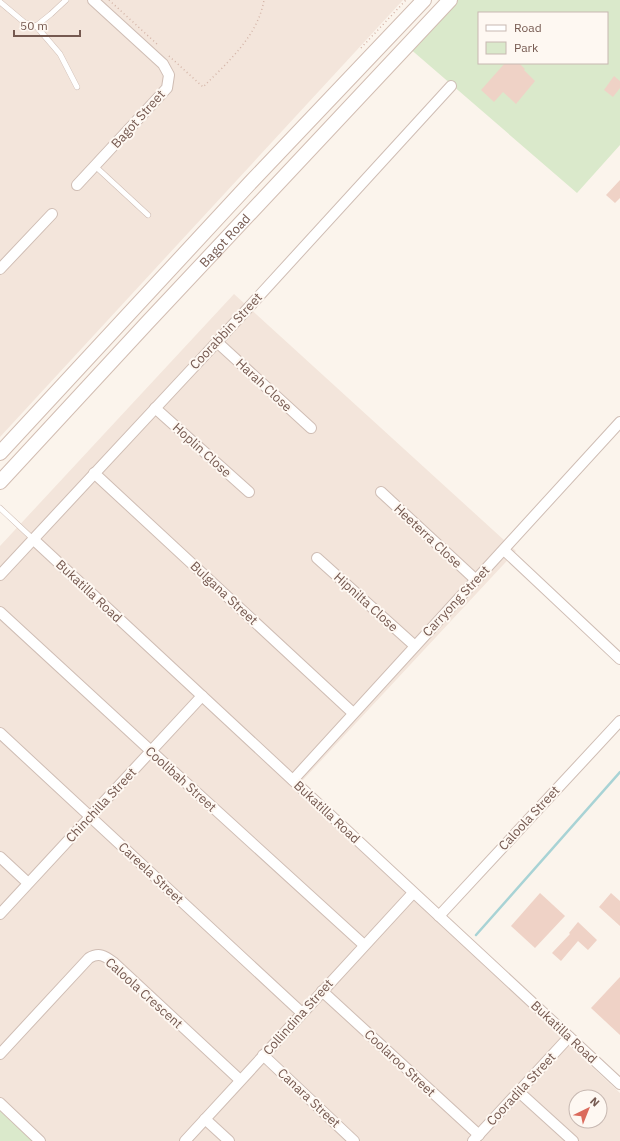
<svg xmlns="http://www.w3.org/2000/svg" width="620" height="1141" font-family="'IBM Plex Sans',sans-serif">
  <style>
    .residential { fill: #f3e5db; fill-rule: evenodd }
    .green { fill: #dae9cb; fill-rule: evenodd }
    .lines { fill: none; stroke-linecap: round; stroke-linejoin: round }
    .stream { stroke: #a8d3d5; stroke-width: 2.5 }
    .building { fill: #efd2c6 }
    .service-casing { stroke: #cfbdb4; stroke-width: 6 }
    .minor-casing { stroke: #cfbdb4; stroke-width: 12 }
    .secondary-casing { stroke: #d2bdb2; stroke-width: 16 }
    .path { stroke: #d4b5a8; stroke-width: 1.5; stroke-dasharray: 1 3; stroke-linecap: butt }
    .service { stroke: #fff; stroke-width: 5 }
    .minor { stroke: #fff; stroke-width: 10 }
    .secondary { stroke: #fff; stroke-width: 14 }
    .labels { text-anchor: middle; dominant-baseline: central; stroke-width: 4; stroke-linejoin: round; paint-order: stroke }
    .street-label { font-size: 13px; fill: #755950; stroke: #fef8f2 }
  </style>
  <rect width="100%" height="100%" fill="#fbf4ec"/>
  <g class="residential">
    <path d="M0 0H403L0 437Z"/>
    <path d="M234 294 516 551 302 781 459 929 530 1002 529 1008 620 1093V1141H0V546ZM576 1097H600V1121H576Z"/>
  </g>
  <g class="green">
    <path d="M453 0H620V145L577 193 408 47ZM479 13H607V63H479Z"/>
    <path d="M0 1108 35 1141H0Z"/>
  </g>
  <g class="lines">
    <path class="stream" d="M476 935 620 772"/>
  </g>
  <g class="building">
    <path d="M505 63H519L525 69 524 70 535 81 516 104 503 92 494 102 481 90Z"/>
    <path d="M614 76 620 81V88L613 97 604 90Z"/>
    <path d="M620 180V198L615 203 606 195Z"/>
    <path d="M540 893 565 916 535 948 511 926Z"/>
    <path d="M611 893 620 901V926L599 907Z"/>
    <path d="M578 922 597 940 588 950 578 941 561 961 552 953 570 934 569 933Z"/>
    <path d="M620 977V1035L591 1008Z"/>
  </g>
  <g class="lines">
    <defs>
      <g id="service">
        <path d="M0 2 25 23 36 26 51 14 66 0"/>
        <path d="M36 26 60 54 77 87"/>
        <path d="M95 166 148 215"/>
        <path d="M0 508 33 539"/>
      </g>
      <g id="minor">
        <path d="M77 185 167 88 169 75 163 64 93 0"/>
        <path d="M0 269 52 214"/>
        <path d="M217 342 311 428"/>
        <path d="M155 408 249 492"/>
        <path d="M94 473 353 713"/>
        <path d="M381 492 476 580"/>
        <path d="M33 539 620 1084"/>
        <path d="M504 550 620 659"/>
        <path d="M317 558 415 646"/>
        <path d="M0 575 217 342 451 86"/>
        <path d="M0 612 151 751 364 945"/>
        <path d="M0 733 302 1013"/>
        <path d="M293 780 620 422"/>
        <path d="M0 857 28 883"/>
        <path d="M0 914 202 696"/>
        <path d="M439 916 620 721"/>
        <path d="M322 991 479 1135"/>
        <path d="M0 1054 89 958C99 952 105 956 113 962L240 1080"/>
        <path d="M263 1055 354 1141"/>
        <path d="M519 1092 573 1141"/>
        <path d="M0 1103 40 1141"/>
        <path d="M205 1119 229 1141"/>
        <path d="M185 1141 413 893"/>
        <path d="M473 1141 569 1037"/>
      </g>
      <g id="secondary">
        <path d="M0 453 251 182 424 0"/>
        <path id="s1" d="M0 482 147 323 450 0"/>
      </g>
    </defs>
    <use href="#service" class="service-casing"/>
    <use href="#minor" class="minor-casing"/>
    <use href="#secondary" class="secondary-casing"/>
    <g class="path">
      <path d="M109 0 158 45"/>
      <path d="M361 48 406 0"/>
      <path d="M169 56 203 87C227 63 258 36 264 0"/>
    </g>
    <use href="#service" class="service"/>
    <use href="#minor" class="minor"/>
    <use href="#secondary" class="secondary"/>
  </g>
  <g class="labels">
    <g class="street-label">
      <text transform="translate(138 119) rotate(-48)">Bagot Street</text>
      <text stroke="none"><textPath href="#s1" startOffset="330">Bagot Road</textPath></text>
      <text transform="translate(226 331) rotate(-47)">Coorabbin Street</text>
      <text transform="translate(264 385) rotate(43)">Harah Close</text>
      <text transform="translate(202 450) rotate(42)">Hoplin Close</text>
      <text transform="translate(428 536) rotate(43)">Heeterra Close</text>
      <text transform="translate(89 591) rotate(43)">Bukatilla Road</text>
      <text transform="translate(224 593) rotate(43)">Bulgana Street</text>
      <text transform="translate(456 601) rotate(-47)">Carryong Street</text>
      <text transform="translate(366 602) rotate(42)">Hipnilta Close</text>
      <text transform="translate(181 779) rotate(42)">Coolibah Street</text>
      <text transform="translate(101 805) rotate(-47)">Chinchilla Street</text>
      <text transform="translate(327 812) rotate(43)">Bukatilla Road</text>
      <text transform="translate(529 818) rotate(-47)">Caloola Street</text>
      <text transform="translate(151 873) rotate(43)">Careela Street</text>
      <text transform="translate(144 993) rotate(42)">Caloola Crescent</text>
      <text transform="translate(298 1017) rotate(-48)">Collindina Street</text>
      <text transform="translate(564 1032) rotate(43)">Bukatilla Road</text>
      <text transform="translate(400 1063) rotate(43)">Coolaroo Street</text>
      <text transform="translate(521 1089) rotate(-47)">Cooradila Street</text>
      <text transform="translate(309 1098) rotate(43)">Canara Street</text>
    </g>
  </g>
  <rect x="478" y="12" width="130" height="52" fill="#fef8f2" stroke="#c7b8b1"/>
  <rect x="486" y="25" width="20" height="6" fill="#ffffff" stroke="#c7b8b1"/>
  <text x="514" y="32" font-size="12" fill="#755950">Road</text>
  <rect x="486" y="42" width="20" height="12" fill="#dae9cb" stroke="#c7b8b1"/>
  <text x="514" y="52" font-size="12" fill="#755950">Park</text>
  <g transform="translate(588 1109) rotate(43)"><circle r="19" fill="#fef8f2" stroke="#c7b8b1"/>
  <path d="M0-3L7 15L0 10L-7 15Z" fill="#db6b5c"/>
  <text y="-6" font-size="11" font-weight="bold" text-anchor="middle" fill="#755950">N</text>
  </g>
  <path d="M14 30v6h66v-6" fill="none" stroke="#755950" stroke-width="2"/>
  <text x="20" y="30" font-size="12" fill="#755950" stroke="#fef8f2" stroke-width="3" paint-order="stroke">50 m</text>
</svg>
